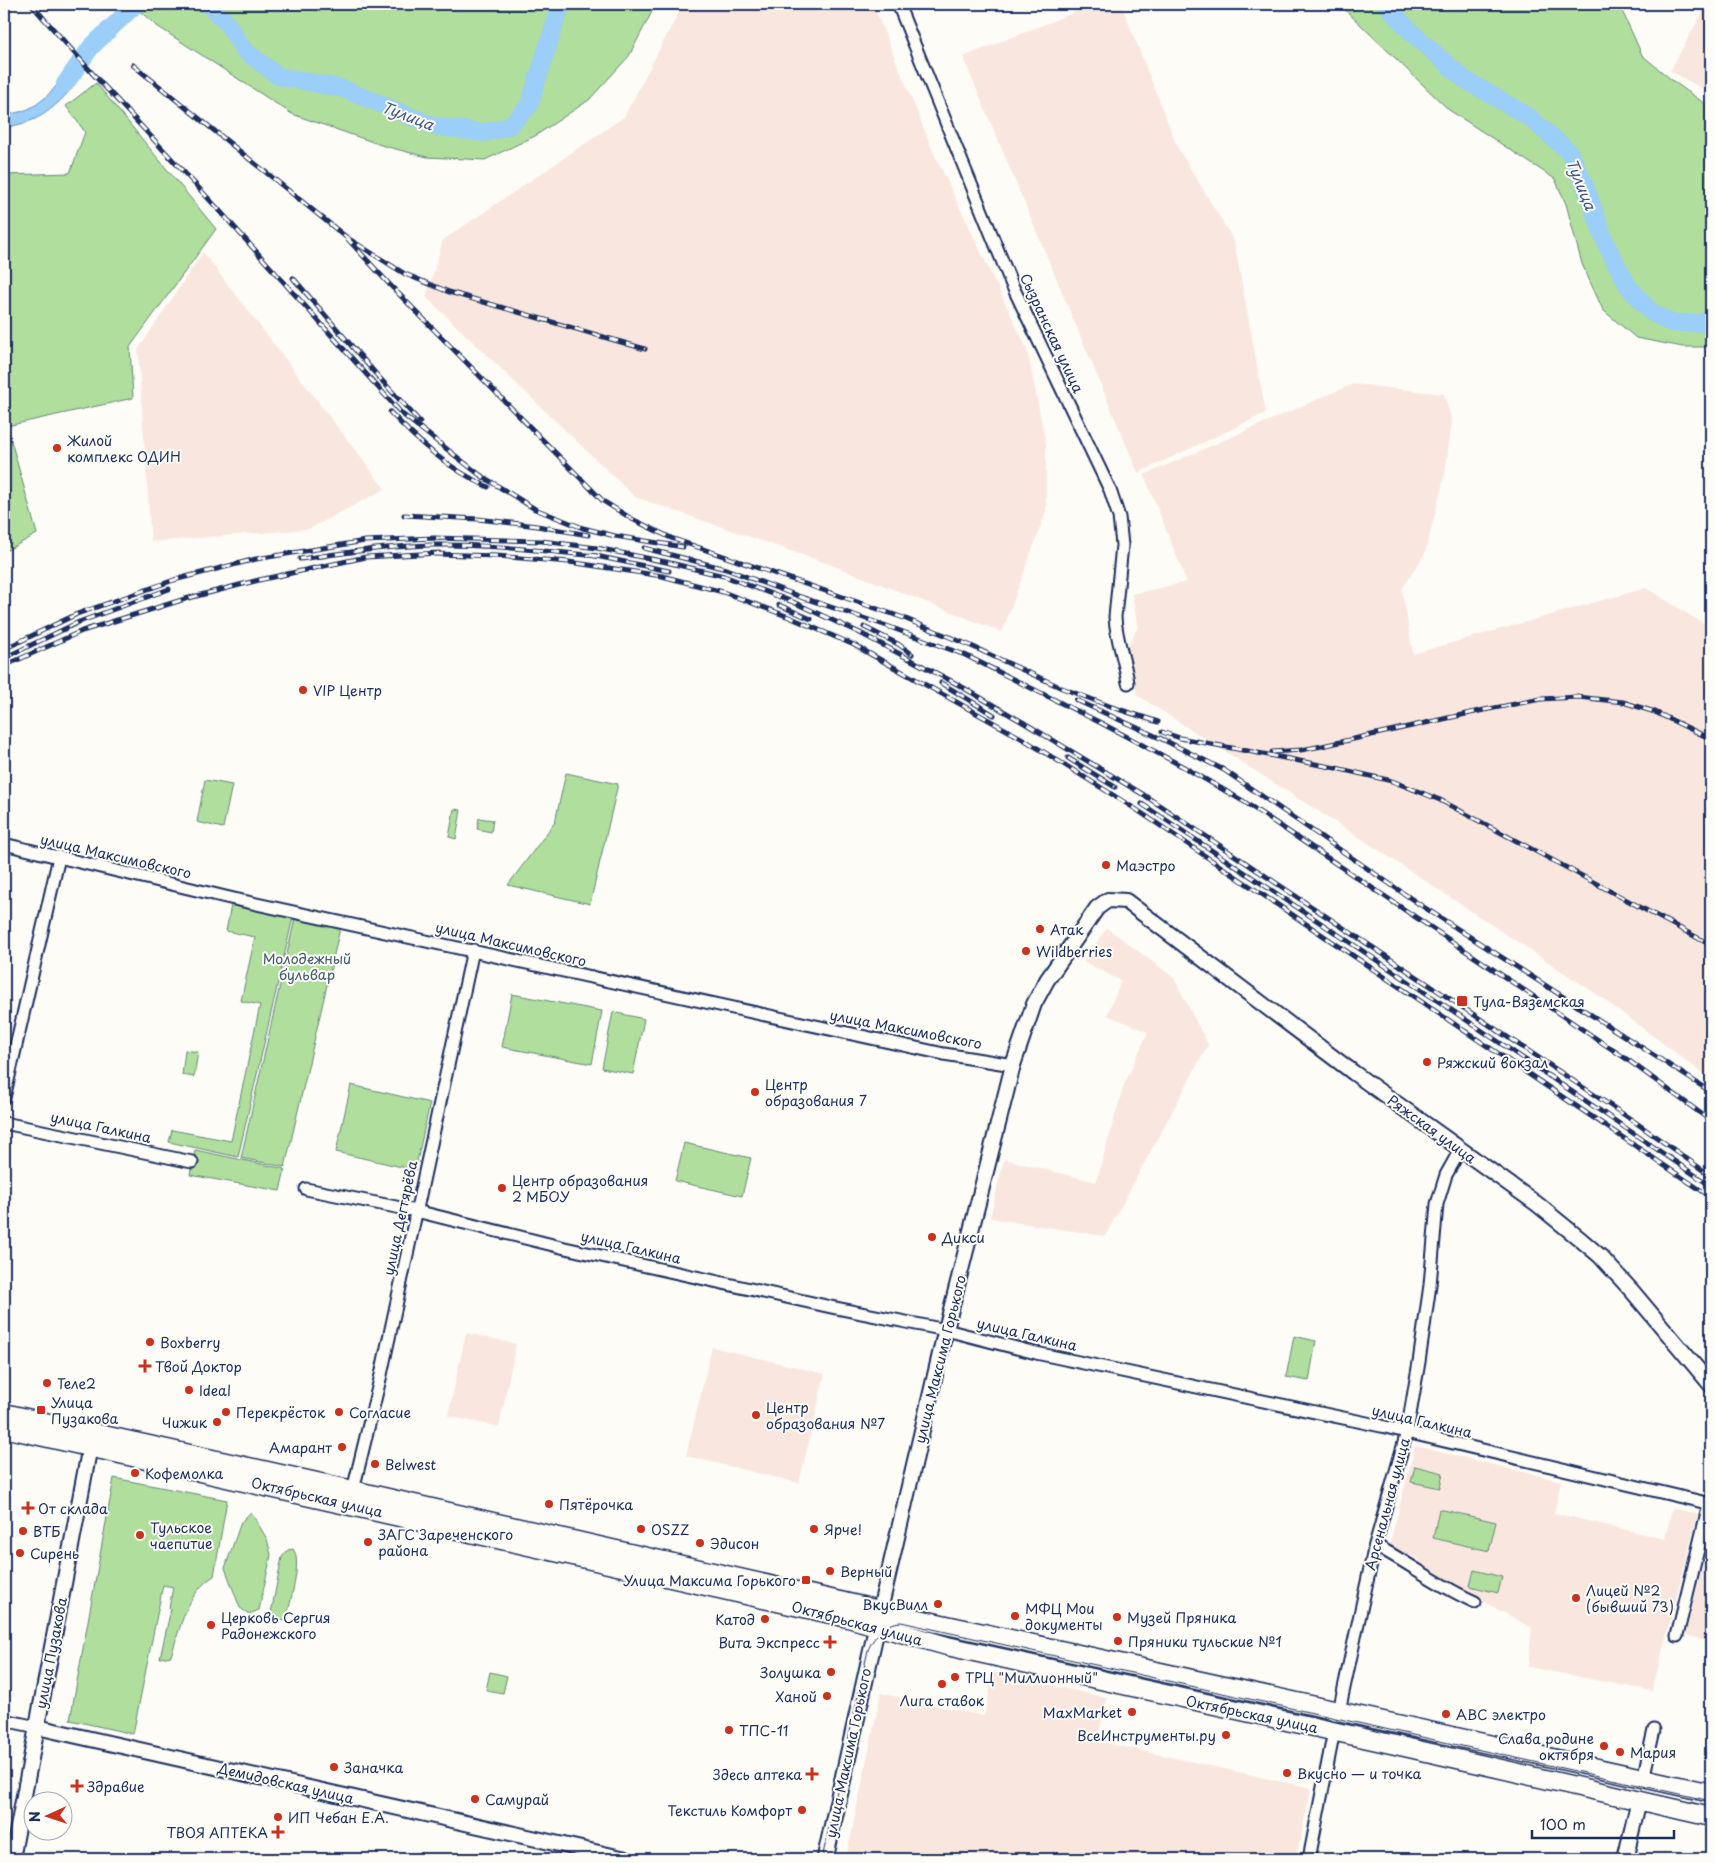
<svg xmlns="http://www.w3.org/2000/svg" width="1715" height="1863" font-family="'Playpen Sans',sans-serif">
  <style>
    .built { fill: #f9e7df }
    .green { fill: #b0de9c; stroke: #66867d }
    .water { fill: #9bcef8; stroke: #688eba }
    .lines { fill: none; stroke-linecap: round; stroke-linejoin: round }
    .river { stroke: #9bcef8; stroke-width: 18 }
    .minor-casing { stroke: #1b2f5e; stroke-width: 15 }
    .tertiary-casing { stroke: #1b2f5e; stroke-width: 18 }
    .secondary-casing { stroke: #1b2f5e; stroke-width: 19 }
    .primary-casing { stroke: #1b2f5e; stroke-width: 21 }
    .minor { stroke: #fdfcf7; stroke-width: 11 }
    .tertiary { stroke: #fdfcf7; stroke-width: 14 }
    .secondary { stroke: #fdfcf7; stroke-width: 15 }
    .primary { stroke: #fdfcf7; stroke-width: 18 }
    .tram { stroke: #1b2f5e; stroke-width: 1 }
    .rail-casing { stroke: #1b2f5e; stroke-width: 5 }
    .rail { stroke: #fdfcf7; stroke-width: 3; stroke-dasharray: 9; stroke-linecap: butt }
    .poi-dot { fill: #c8321e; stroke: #fdfcf7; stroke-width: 2 }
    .labels { text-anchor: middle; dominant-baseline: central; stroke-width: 4; stroke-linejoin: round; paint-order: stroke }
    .street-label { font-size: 14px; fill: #1b2f5e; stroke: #fdfcf7 }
    .poi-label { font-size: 14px; fill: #1b2f5e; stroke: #fdfcf7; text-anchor: start }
    .park-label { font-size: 14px; fill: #405b6e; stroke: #fdfcf7 }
    .water-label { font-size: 15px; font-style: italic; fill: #3b5784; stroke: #fdfcf7 }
  </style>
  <rect width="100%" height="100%" fill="#fdfcf7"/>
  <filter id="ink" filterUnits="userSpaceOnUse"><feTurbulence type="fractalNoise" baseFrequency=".02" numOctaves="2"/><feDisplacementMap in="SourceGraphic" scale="10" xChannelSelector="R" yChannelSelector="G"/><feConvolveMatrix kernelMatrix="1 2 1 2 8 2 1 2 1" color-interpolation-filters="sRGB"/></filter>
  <g filter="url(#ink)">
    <g class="built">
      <path d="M683 4H873L932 149 1027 349 1046 444V512L1002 632 837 567 635 497 426 297 443 240 624 117Z"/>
      <path d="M1095 4H1121L1178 148 1234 241 1266 413 1138 473 963 57Z"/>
      <path d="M1707 4H1711V88L1709 92 1670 71Z"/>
      <path d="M203 252 385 489 309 529 151 542 138 350Z"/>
      <path d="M1353 384 1444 394 1452 421 1445 474 1425 553 1402 589 1413 654 1646 588 1711 628V1079L1595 993 1371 845 1137 695 1127 647 1138 627 1132 594 1187 582 1144 475Z"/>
      <path d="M1107 928 1174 978 1208 1045 1105 1236 990 1218 1004 1159 1096 1182 1124 1085 1148 1032 1107 1015 1121 981 1083 961Z"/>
      <path d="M466 1333 516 1344 499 1427 448 1416Z"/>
      <path d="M712 1347 825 1374 799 1483 686 1456Z"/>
      <path d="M1415 1446 1561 1481 1554 1513 1665 1539 1672 1508 1698 1514 1652 1691 1528 1667 1532 1628 1420 1567 1419 1559 1389 1547Z"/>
      <path d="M1711 1535V1642L1685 1635Z"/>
      <path d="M994 1672 1107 1698 1097 1741 1311 1788 1296 1859H846L881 1693 984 1716Z"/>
    </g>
    <g class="green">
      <path d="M131 4H656L629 56 589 100 535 136 485 160 427 157 384 146 292 114 157 26Z"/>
      <path d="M1339 4H1619L1642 55 1673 81 1711 108V347H1683L1636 338 1603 310 1582 264 1566 204 1555 179 1449 110Z"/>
      <path d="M96 83 216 229 130 347 133 398 7 426 37 534 4 552V175L70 173 85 132 66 106Z"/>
      <path d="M566 773 618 784 590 904 508 885 555 822Z"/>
      <path d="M205 780 232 785 223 828 197 822Z"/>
      <path d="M454 809 461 810 456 839 449 837Z"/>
      <path d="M479 818 493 820 491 832 477 829Z"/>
      <path d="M232 900 294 913 238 1157 169 1142 172 1130 231 1141 260 1005 241 1001 255 937 226 931Z"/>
      <path d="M296 914 341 924 285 1167 241 1158Z"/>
      <path d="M512 994 602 1011 592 1064 502 1047Z"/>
      <path d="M613 1012 644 1019 633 1074 602 1068Z"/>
      <path d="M185 1050 198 1052 194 1077 182 1075Z"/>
      <path d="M351 1085 430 1103 415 1170 336 1152Z"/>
      <path d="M684 1143 751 1158 742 1196 675 1181Z"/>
      <path d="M195 1150 285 1169 280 1191 190 1175Z"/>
      <path d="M1294 1336 1316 1341 1309 1381 1286 1377Z"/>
      <path d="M1415 1466 1443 1473 1440 1488 1411 1482Z"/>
      <path d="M114 1478 227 1500 214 1576C187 1592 180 1628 171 1656L160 1658 171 1609 169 1608 173 1587 163 1585 133 1734 70 1720Z"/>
      <path d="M1439 1509 1496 1522 1489 1551 1433 1538Z"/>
      <path d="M251 1512 267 1539 271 1555 259 1610 249 1614 240 1608 225 1568 241 1522Z"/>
      <path d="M293 1549C303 1561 289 1605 286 1621L270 1618 282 1557 288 1550Z"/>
      <path d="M1474 1570 1502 1577 1498 1593 1470 1586Z"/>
      <path d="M490 1672 507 1676 503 1693 486 1690Z"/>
    </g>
    <path class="water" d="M75 61 84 71C73 89 51 114 30 121 23 124 15 125 8 127H4V114C39 114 56 87 75 61Z"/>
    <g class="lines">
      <g class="river">
        <path d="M207 4 226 22 244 50 278 76 344 89 434 126 484 133 509 126 529 106 561 4"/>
        <path d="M1386 4 1411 32 1464 79 1529 117 1569 152 1584 183 1606 244 1628 286 1651 312 1671 323H1698L1711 320"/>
        <path d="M65 84 91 47 136 4"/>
      </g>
      <defs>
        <g id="minor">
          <path d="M898 4 1012 285 1110 490 1119 517 1122 545 1115 617C1116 639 1125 661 1128 683"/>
          <path d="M4 844 234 899 944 1054 1013 1065"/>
          <path d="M4 1098 59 857"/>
          <path d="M4 1123 192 1162"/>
          <path d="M306 1189 416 1211 565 1248 831 1307 946 1330 1036 1353 1381 1426 1711 1504"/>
          <path d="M353 1490 381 1375 473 950"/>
          <path d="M1375 1545C1409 1563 1440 1587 1475 1602"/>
          <path d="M1677 1636 1709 1504"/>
          <path d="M1339 1711 1375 1545 1407 1432 1419 1362 1430 1285 1437 1204 1446 1175 1460 1150"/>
          <path d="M4 1720 37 1727"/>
          <path d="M1643 1779 1654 1730"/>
          <path d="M1309 1859 1334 1731"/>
        </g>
        <g id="tertiary">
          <path d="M880 1610 943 1341 1013 1065 1034 1004 1047 980 1097 908 1108 900 1126 901 1354 1073 1537 1204 1580 1239 1600 1256 1632 1291 1711 1385"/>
          <path d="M37 1727 626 1859"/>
          <path d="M12 1859 90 1446"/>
          <path d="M1625 1859 1639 1800"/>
        </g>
        <path id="secondary" d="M825 1859 877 1626"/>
        <g id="primary">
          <path d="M4 1413 353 1490 910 1617 1711 1793"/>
          <path d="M4 1428 848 1618 947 1646 1409 1748 1711 1817"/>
        </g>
      </defs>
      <use href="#minor" class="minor-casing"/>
      <use href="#tertiary" class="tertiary-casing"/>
      <use href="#secondary" class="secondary-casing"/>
      <use href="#primary" class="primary-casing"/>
      <use href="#minor" class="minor"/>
      <use href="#tertiary" class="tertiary"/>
      <use href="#secondary" class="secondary"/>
      <use href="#primary" class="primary"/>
      <path class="tram" d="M822 1859 868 1650C874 1636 885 1623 901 1622L1711 1801"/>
      <defs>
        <g id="rail">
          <path d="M31 4 93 74 219 210 402 414 480 475 535 509 583 528 615 536 683 547"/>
          <path d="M133 65 346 237 405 274 449 292 645 349"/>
          <path d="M346 237 390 285 603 501 632 519 671 538 901 617 969 645 1062 688 1112 707 1158 722"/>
          <path d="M293 278 375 373 420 422"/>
          <path d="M390 412C420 444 448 468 488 487"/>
          <path d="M404 515 478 519 537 526 588 535"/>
          <path d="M644 548 726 569 806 599"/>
          <path d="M434 554 497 556 569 562 662 576 723 592 789 617 854 645 1023 739 1137 810 1711 1197"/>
          <path d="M591 555 669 571"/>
          <path d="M300 559C345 553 388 546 433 545 487 544 543 551 597 556"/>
          <path d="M801 597 887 626 965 655 1101 723 1182 766 1243 801 1628 1060 1711 1121"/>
          <path d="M779 605 811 619"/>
          <path d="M864 627 898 644 912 654"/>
          <path d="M4 649 77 614 174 580 256 559 365 541 434 538 542 541 597 548 666 562 724 576 793 602 860 633 957 684 1026 724 1144 795 1635 1122 1711 1176"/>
          <path d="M4 658 79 622 169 589"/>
          <path d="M4 666 82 631 185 599 259 580 366 557 439 553"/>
          <path d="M941 683 994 715"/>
          <path d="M1076 700 1164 740 1224 770 1419 904 1711 1092"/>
          <path d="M1162 732 1180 738 1336 768 1392 781 1440 800 1711 945"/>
          <path d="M1272 752 1301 750 1322 746 1484 710 1541 699 1578 697 1623 702 1655 712 1711 739"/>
          <path d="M1068 758 1115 787"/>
          <path d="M1142 804 1456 1013 1711 1186"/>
        </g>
      </defs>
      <use href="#rail" class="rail-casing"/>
      <use href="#rail" class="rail"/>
    </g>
  </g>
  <g class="poi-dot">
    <circle cx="57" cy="448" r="5"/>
    <circle cx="303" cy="690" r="5"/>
    <circle cx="1106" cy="865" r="5"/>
    <circle cx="1040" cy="929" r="5"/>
    <circle cx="1026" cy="951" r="5"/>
    <rect x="1456" y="995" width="12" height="12" rx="2.5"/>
    <circle cx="1427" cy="1062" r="5"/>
    <circle cx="755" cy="1092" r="5"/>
    <circle cx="502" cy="1188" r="5"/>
    <circle cx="932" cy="1237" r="5"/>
    <circle cx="150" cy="1342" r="5"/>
    <path d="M142.5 1358.5h5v5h5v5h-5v5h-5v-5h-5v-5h5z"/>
    <circle cx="47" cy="1383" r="5"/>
    <circle cx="189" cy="1390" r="5"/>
    <rect x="36" y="1405" width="10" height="10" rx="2.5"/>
    <circle cx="226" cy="1412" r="5"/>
    <circle cx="339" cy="1412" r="5"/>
    <circle cx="756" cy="1415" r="5"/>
    <circle cx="217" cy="1422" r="5"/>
    <circle cx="342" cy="1447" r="5"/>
    <circle cx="375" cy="1464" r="5"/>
    <circle cx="135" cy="1473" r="5"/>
    <circle cx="549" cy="1504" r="5"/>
    <path d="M25.5 1500.5h5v5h5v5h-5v5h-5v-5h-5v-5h5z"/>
    <circle cx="641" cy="1529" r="5"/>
    <circle cx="814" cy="1529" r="5"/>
    <circle cx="23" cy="1531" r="5"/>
    <circle cx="140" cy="1535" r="5"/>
    <circle cx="368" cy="1542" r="5"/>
    <circle cx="700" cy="1543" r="5"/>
    <circle cx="20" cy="1553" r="5"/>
    <circle cx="830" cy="1571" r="5"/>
    <rect x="801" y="1575" width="10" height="10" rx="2.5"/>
    <circle cx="1576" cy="1598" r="5"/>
    <circle cx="938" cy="1604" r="5"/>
    <circle cx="1015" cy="1616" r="5"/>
    <circle cx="1117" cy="1617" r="5"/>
    <circle cx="765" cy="1619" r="5"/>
    <circle cx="211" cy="1625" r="5"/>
    <circle cx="1118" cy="1641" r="5"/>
    <path d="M827.5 1634.5h5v5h5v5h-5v5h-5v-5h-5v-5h5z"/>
    <circle cx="831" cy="1672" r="5"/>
    <circle cx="955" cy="1677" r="5"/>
    <circle cx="942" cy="1684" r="5"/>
    <circle cx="827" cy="1696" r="5"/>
    <circle cx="1132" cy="1712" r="5"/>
    <circle cx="1446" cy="1714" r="5"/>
    <circle cx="729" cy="1730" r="5"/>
    <circle cx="1226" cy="1735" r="5"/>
    <circle cx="1604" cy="1746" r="5"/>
    <circle cx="1620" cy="1752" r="5"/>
    <circle cx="334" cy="1767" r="5"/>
    <circle cx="1287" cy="1773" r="5"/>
    <path d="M809.5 1766.5h5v5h5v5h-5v5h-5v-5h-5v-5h5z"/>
    <path d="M74.5 1778.5h5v5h5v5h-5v5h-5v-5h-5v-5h5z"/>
    <circle cx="475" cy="1799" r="5"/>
    <circle cx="802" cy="1810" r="5"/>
    <circle cx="278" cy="1817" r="5"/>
    <path d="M275.5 1824.5h5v5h5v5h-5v5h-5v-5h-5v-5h5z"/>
  </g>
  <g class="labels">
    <g class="street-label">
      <text transform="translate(1052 333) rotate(65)">Сызранская улица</text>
      <text transform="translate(116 856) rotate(13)">улица Максимовского</text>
      <text transform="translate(511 944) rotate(13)">улица Максимовского</text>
      <text transform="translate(906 1029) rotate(11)">улица Максимовского</text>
      <text transform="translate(101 1127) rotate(12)">улица Галкина</text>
      <text transform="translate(1432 1129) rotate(36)">Ряжская улица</text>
      <text transform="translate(400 1218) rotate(-78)">улица Дегтярёва</text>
      <text transform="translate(631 1247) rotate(13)">улица Галкина</text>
      <text transform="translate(1027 1334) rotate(13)">улица Галкина</text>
      <text transform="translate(940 1359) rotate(-76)">улица Максима Горького</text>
      <text transform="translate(1422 1421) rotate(13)">улица Галкина</text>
      <text transform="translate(317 1497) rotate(13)">Октябрьская улица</text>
      <text transform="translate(1387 1504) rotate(-75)">Арсенальная улица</text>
      <text transform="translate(857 1623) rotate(15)">Октябрьская улица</text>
      <text transform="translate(51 1653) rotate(-79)">улица Пузакова</text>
      <text transform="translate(1252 1714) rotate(12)">Октябрьская улица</text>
      <text transform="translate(848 1753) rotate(-78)">улица Максима Горького</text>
      <text transform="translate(286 1783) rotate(13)">Демидовская улица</text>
    </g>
    <g class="poi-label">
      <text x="67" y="440">Жилой<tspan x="67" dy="16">комплекс ОДИН</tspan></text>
      <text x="313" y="690">VIP Центр</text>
      <text x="1116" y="865">Маэстро</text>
      <text x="1050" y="929">Атак</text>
      <text x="1036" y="951">Wildberries</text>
      <text x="1473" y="1001">Тула-Вяземская</text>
      <text x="1437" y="1062">Ряжский вокзал</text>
      <text x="765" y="1084">Центр<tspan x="765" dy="16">образования 7</tspan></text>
      <text x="512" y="1180">Центр образования<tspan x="512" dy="16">2 МБОУ</tspan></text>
      <text x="942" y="1237">Дикси</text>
      <text x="160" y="1342">Boxberry</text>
      <text x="155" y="1366">Твой Доктор</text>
      <text x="57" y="1383">Теле2</text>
      <text x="199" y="1390">Ideal</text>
      <text x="51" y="1402">Улица<tspan x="51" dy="16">Пузакова</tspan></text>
      <text x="766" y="1407">Центр<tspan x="766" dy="16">образования №7</tspan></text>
      <text x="236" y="1412">Перекрёсток</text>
      <text x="349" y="1412">Согласие</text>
      <text x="207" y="1422" text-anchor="end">Чижик</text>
      <text x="332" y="1447" text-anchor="end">Амарант</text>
      <text x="385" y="1464">Belwest</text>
      <text x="145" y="1473">Кофемолка</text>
      <text x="559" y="1504">Пятёрочка</text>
      <text x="38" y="1508">От склада</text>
      <text x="150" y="1527">Тульское<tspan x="150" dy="16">чаепитие</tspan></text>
      <text x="651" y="1529">OSZZ</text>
      <text x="824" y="1529">Ярче!</text>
      <text x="33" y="1531">ВТБ</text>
      <text x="378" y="1534">ЗАГС Зареченского<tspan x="378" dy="16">района</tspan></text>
      <text x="710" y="1543">Эдисон</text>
      <text x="30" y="1553">Сирень</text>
      <text x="840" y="1571">Верный</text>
      <text x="796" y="1580" text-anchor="end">Улица Максима Горького</text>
      <text x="1586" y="1590">Лицей №2<tspan x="1586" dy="16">(бывший 73)</tspan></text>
      <text x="928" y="1604" text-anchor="end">ВкусВилл</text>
      <text x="1025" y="1608">МФЦ Мои<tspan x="1025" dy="16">документы</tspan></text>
      <text x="221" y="1617">Церковь Сергия<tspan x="221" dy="16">Радонежского</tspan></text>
      <text x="1127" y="1617">Музей Пряника</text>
      <text x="755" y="1619" text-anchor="end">Катод</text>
      <text x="1128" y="1641">Пряники тульские №1</text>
      <text x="820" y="1642" text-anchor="end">Вита Экспресс</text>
      <text x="821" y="1672" text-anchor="end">Золушка</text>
      <text x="965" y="1677">ТРЦ "Миллионный"</text>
      <text x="817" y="1696" text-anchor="end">Ханой</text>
      <text x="942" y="1700" text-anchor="middle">Лига ставок</text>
      <text x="1122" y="1712" text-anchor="end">MaxMarket</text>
      <text x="1456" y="1714">АВС электро</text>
      <text x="739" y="1730">ТПС-11</text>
      <text x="1216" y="1735" text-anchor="end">ВсеИнструменты.ру</text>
      <text x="1594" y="1738" text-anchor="end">Слава родине<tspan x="1594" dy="16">октября</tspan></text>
      <text x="1630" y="1752">Мария</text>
      <text x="344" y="1767">Заначка</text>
      <text x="1297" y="1773">Вкусно — и точка</text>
      <text x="802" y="1774" text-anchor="end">Здесь аптека</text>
      <text x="87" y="1786">Здравие</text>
      <text x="485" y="1799">Самурай</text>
      <text x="792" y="1810" text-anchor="end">Текстиль Комфорт</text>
      <text x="288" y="1817">ИП Чебан Е.А.</text>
      <text x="268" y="1832" text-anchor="end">ТВОЯ АПТЕКА</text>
    </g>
    <g class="park-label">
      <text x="307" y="958">Молодежный<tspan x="307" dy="16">бульвар</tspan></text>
    </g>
    <g class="water-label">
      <text transform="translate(408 115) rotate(21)">Тулица</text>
      <text transform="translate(1582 184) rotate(68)">Тулица</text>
    </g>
  </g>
  <rect width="1715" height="1863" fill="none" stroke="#fdfcf7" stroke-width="20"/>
  <rect x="10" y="10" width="1695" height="1843" fill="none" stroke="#1b2f5e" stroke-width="2" filter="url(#ink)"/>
  <g transform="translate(48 1816) rotate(267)"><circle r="24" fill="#fdfcf7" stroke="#a3aaba"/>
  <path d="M0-4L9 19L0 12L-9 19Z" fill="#c8321e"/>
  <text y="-8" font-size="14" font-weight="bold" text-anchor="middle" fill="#1b2f5e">N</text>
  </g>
  <path d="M1532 1830v8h142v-8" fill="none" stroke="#1b2f5e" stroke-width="2.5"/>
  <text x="1540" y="1830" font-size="15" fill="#1b2f5e" stroke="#fdfcf7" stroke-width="4" paint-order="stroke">100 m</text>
</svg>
